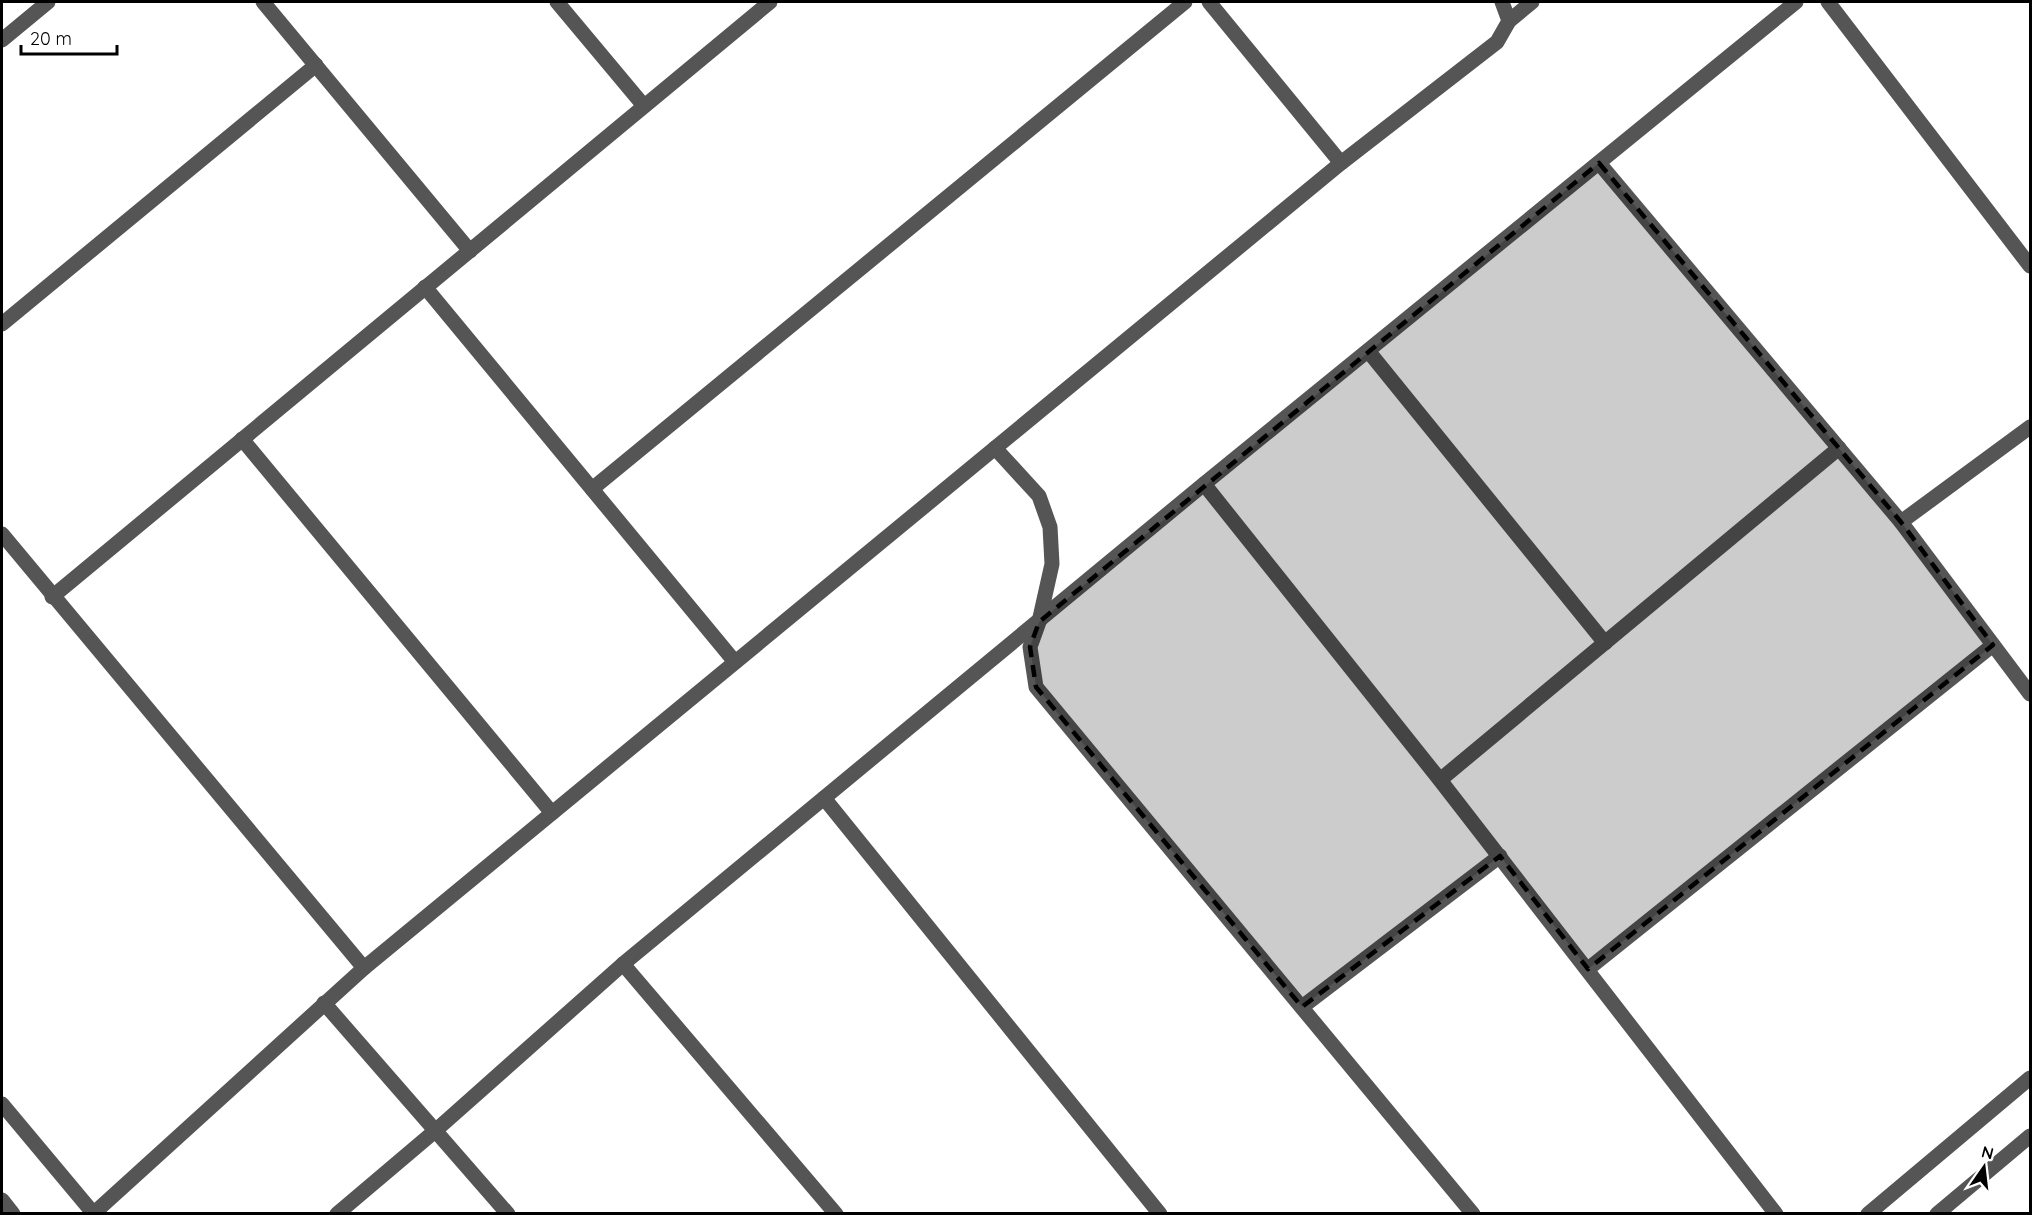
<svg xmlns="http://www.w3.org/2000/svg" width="2032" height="1215" font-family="Quicksand,sans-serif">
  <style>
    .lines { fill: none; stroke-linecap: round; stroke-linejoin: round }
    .minor { stroke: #555; stroke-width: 15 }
    .marked { fill: #000; fill-opacity: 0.2; stroke: #000; stroke-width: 4.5; stroke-dasharray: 12 8; stroke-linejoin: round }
  </style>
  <rect width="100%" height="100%" fill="#fff"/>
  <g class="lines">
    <g class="minor">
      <path d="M263 2 470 251"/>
      <path d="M557 2 644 106"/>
      <path d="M1209 2 1341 163"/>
      <path d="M1828 2 2030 266"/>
      <path d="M1509 21 1532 2"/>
      <path d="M2 40 48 2"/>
      <path d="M1599 163 1901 522 2030 694"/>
      <path d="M425 287 735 662"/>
      <path d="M2 324 316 65"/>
      <path d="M1369 352 1605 643"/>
      <path d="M242 439 552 813"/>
      <path d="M995 448 1039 496 1050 527 1052 564 1039 622 1030 647 1036 687 1473 1214"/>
      <path d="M1204 484 1440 780 1776 1214"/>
      <path d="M592 489 1185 2"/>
      <path d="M1901 522 2030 427"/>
      <path d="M2 534 364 968"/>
      <path d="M52 597 770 2"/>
      <path d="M1440 780 1839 448"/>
      <path d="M824 798 1160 1214"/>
      <path d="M623 964 836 1214"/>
      <path d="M1588 969 1993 645"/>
      <path d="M324 1003 508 1214"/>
      <path d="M1302 1007 1500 856"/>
      <path d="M2 1104 94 1214"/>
      <path d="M2 1200 13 1214"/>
      <path d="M93 1214 364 968 1341 163 1497 42 1509 21 1502 2"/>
      <path d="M337 1214 435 1131 623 964 1204 484 1796 2"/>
      <path d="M1868 1214 2030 1078"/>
      <path d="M1937 1214 2030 1136"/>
    </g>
  </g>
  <path class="marked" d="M1599 163 1901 522 1993 645 1588 969 1500 856 1302 1007 1036 687 1030 647 1039 622Z"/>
  <rect width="2032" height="1215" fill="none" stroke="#000000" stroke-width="6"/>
  <g transform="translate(1984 1167) rotate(14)" stroke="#ffffff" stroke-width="4.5" paint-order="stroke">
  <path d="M0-4.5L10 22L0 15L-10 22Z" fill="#000000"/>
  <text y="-9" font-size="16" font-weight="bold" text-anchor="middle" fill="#000000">N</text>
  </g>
  <path d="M21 45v9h96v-9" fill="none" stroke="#000000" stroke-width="3"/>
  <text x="30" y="45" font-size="18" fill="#000000" stroke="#ffffff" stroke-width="4.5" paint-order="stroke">20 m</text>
</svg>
